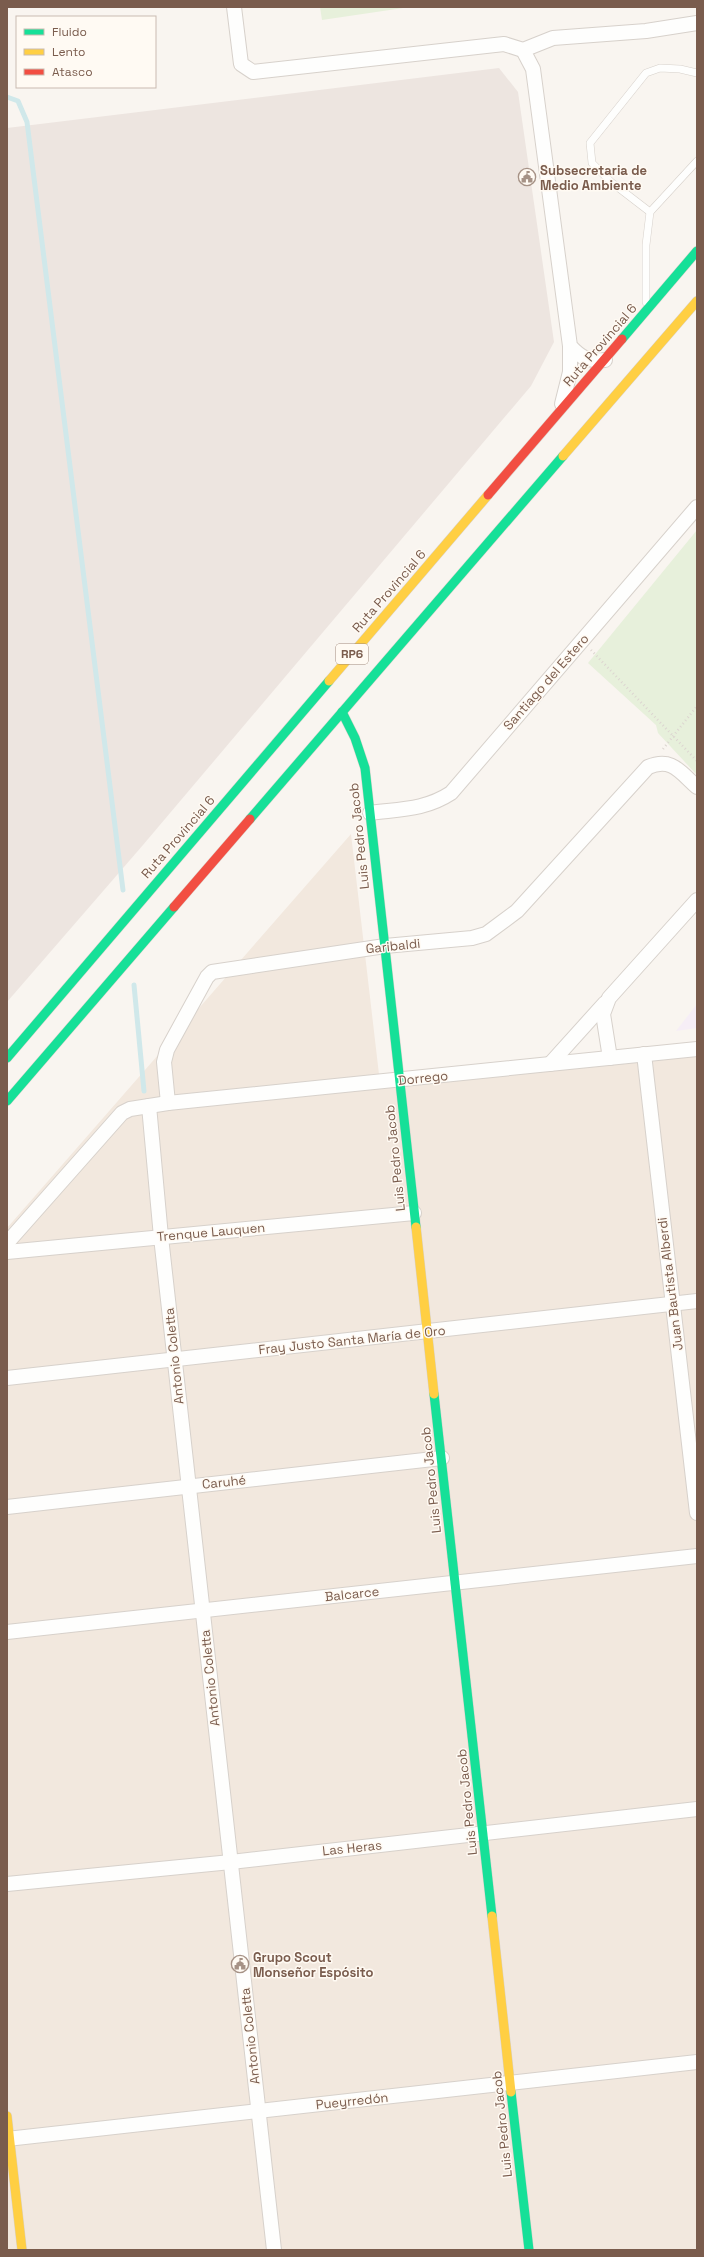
<svg xmlns="http://www.w3.org/2000/svg" width="704" height="2257" font-family="'Space Grotesk',sans-serif">
  <style>
    .residential { fill: #f2e8de }
    .industrial { fill: #ede5e0 }
    .education { fill: #f6eef6 }
    .green { fill: #e7f0db }
    .lines { fill: none; stroke-linecap: round; stroke-linejoin: round }
    .stream { stroke: #d0e8ea; stroke-width: 5 }
    .lane-casing { stroke: #d7d1cb; stroke-width: 8 }
    .street-casing { stroke: #d7d1cb; stroke-width: 16 }
    .fast-casing { stroke: #d9d2cb; stroke-width: 10 }
    .slow-casing { stroke: #d9d2cb; stroke-width: 10 }
    .jam-casing { stroke: #d9d2cb; stroke-width: 10 }
    .path { stroke: #dcd5d0; stroke-width: 2.5; stroke-dasharray: 1 3; stroke-linecap: butt }
    .lane { stroke: #fefefd; stroke-width: 7 }
    .street { stroke: #fefefd; stroke-width: 14 }
    .fast { stroke: #16e098; stroke-width: 9 }
    .slow { stroke: #ffcf43; stroke-width: 9 }
    .jam { stroke: #f24e42; stroke-width: 9 }
    .labels { text-anchor: middle; dominant-baseline: central; stroke-width: 3; stroke-linejoin: round; paint-order: stroke }
    .shield { fill: #fffaf3; stroke: #a28b7f; stroke-width: 1 }
    .shield-label { font-size: 12px; font-weight: bold; fill: #7a5c4d }
    .poi-label { font-size: 13px; font-weight: bold; fill: #7a5c4d; stroke: #fffaf3; text-anchor: start }
    .street-label { font-size: 13px; fill: #7a5c4d; stroke: #fffaf3 }
  </style>
  <rect width="100%" height="100%" fill="#f9f5f0"/>
  <path class="residential" d="M351 834 380 1083 697 1054V2250H7V1228Z"/>
  <path class="industrial" d="M499 68 518 92 554 342 531 386 143 845 7 1002V128Z"/>
  <path class="education" d="M697 1004V1028L676 1031Z"/>
  <g class="green">
    <path d="M320 7H410L322 20Z"/>
    <path d="M697 530V775L658 733 656 725 588 663Z"/>
  </g>
  <g class="lines">
    <g class="stream">
      <path d="M7 97 18 101 27 122 123 890"/>
      <path d="M134 985 144 1091"/>
    </g>
    <defs>
      <g id="lane">
        <path d="M650 212 611 182 592 163 590 143 646 73 660 68 680 69 697 73"/>
        <path d="M646 302V245L650 212 697 161"/>
      </g>
      <g id="street">
        <path d="M234 7 241 64 253 72 504 44 523 50 553 38 646 31 697 23"/>
        <path d="M523 50 533 69 570 346C582 359 588 361 605 360"/>
        <path d="M562 404 570 372V346"/>
        <path d="M370 813C400 809 425 810 451 793L697 507"/>
        <path d="M644 1054 697 1513"/>
        <path d="M610 1058 603 1014 609 998 697 900"/>
        <path d="M550 1064 605 1003"/>
        <path d="M168 1103 164 1062 167 1050 207 977 212 972 385 946 472 938 486 934 517 911 648 767C672 757 680 772 697 787"/>
        <path d="M149 1106 161 1237 274 2250"/>
        <path d="M7 1243 122 1113 130 1109 168 1103 697 1049"/>
        <path d="M7 1252 414 1213"/>
        <path d="M7 1378 697 1301"/>
        <path d="M7 1507 442 1458"/>
        <path d="M7 1632 697 1556"/>
        <path d="M7 1884 231 1862 697 1809"/>
        <path d="M7 2139 697 2062"/>
      </g>
      <g id="fast">
        <path d="M622 339 697 251"/>
        <path d="M342 712 355 738 365 768 416 1227"/>
        <path d="M250 819 563 456"/>
        <path d="M7 1058 329 681"/>
        <path d="M7 1101 174 907"/>
        <path d="M434 1394 492 1916"/>
        <path d="M511 2092 529 2250"/>
      </g>
      <g id="slow">
        <path d="M563 456 697 301"/>
        <path d="M329 681 488 495"/>
        <path d="M416 1227 434 1394"/>
        <path d="M492 1916 511 2092"/>
        <path d="M7 2116 22 2250"/>
      </g>
      <g id="jam">
        <path d="M488 495 622 339"/>
        <path d="M174 907 250 819"/>
      </g>
    </defs>
    <use href="#lane" class="lane-casing"/>
    <use href="#street" class="street-casing"/>
    <use href="#fast" class="fast-casing"/>
    <use href="#slow" class="slow-casing"/>
    <use href="#jam" class="jam-casing"/>
    <g class="path">
      <path d="M591 650 697 761"/>
      <path d="M663 749 697 706"/>
    </g>
    <use href="#lane" class="lane"/>
    <use href="#street" class="street"/>
    <use href="#fast" class="fast"/>
    <use href="#slow" class="slow"/>
    <use href="#jam" class="jam"/>
  </g>
  <defs>
    <symbol id="civic-ring" viewBox="-11 -11 22 22"><circle r="9.5" fill="#fffaf3" stroke="#a69286" stroke-width="1.5"/><path d="M-.6-6.5H3V-4.5H.6V-3L4-1V1h2V6H-6V1h2V-1L-.6-3ZM-1.2 2.5V6h2.4V2.5Z" fill="#a69286"/></symbol>
  </defs>
  <g fill-rule="evenodd">
    <use href="#civic-ring" x="517" y="167" width="20" height="20"/>
    <use href="#civic-ring" x="230" y="1954" width="20" height="20"/>
  </g>
  <g class="labels">
    <rect class="shield" x="336" y="644" width="32" height="20" rx="3"/>
    <g class="shield-label">
      <text x="352" y="654">RP6</text>
    </g>
    <g class="poi-label">
      <text x="540" y="170">Subsecretaria de<tspan x="540" dy="15">Medio Ambiente</tspan></text>
      <text x="253" y="1957">Grupo Scout<tspan x="253" dy="15">Monseñor Espósito</tspan></text>
    </g>
    <g class="street-label">
      <text transform="translate(600 345) rotate(-49)">Ruta Provincial 6</text>
      <text transform="translate(389 591) rotate(-49)">Ruta Provincial 6</text>
      <text transform="translate(546 682) rotate(-49)">Santiago del Estero</text>
      <text transform="translate(359 836) rotate(-96)">Luis Pedro Jacob</text>
      <text transform="translate(178 837) rotate(-49)">Ruta Provincial 6</text>
      <text transform="translate(393 946) rotate(-6)">Garibaldi</text>
      <text transform="translate(423 1078) rotate(-6)">Dorrego</text>
      <text transform="translate(395 1158) rotate(-96)">Luis Pedro Jacob</text>
      <text transform="translate(211 1232) rotate(-5)">Trenque Lauquen</text>
      <text transform="translate(670 1284) rotate(-97)">Juan Bautista Alberdi</text>
      <text transform="translate(352 1340) rotate(-6)">Fray Justo Santa María de Oro</text>
      <text transform="translate(174 1356) rotate(-96)">Antonio Coletta</text>
      <text transform="translate(431 1480) rotate(-96)">Luis Pedro Jacob</text>
      <text transform="translate(224 1482) rotate(-6)">Caruhé</text>
      <text transform="translate(352 1594) rotate(-6)">Balcarce</text>
      <text transform="translate(210 1678) rotate(-96)">Antonio Coletta</text>
      <text transform="translate(467 1802) rotate(-96)">Luis Pedro Jacob</text>
      <text transform="translate(352 1848) rotate(-6)">Las Heras</text>
      <text transform="translate(250 2036) rotate(-96)">Antonio Coletta</text>
      <text transform="translate(352 2101) rotate(-6)">Pueyrredón</text>
      <text transform="translate(502 2124) rotate(-96)">Luis Pedro Jacob</text>
    </g>
  </g>
  <rect width="704" height="2257" fill="none" stroke="#7a5c4d" stroke-width="16"/>
  <rect x="16" y="16" width="140" height="72" fill="#fffaf3" stroke="#cabbb1"/>
  <rect x="24" y="29" width="20" height="6" fill="#16e098" stroke="#cabbb1"/>
  <text x="52" y="36" font-size="12" fill="#7a5c4d">Fluido</text>
  <rect x="24" y="49" width="20" height="6" fill="#ffcf43" stroke="#cabbb1"/>
  <text x="52" y="56" font-size="12" fill="#7a5c4d">Lento</text>
  <rect x="24" y="69" width="20" height="6" fill="#f24e42" stroke="#cabbb1"/>
  <text x="52" y="76" font-size="12" fill="#7a5c4d">Atasco</text>
</svg>
